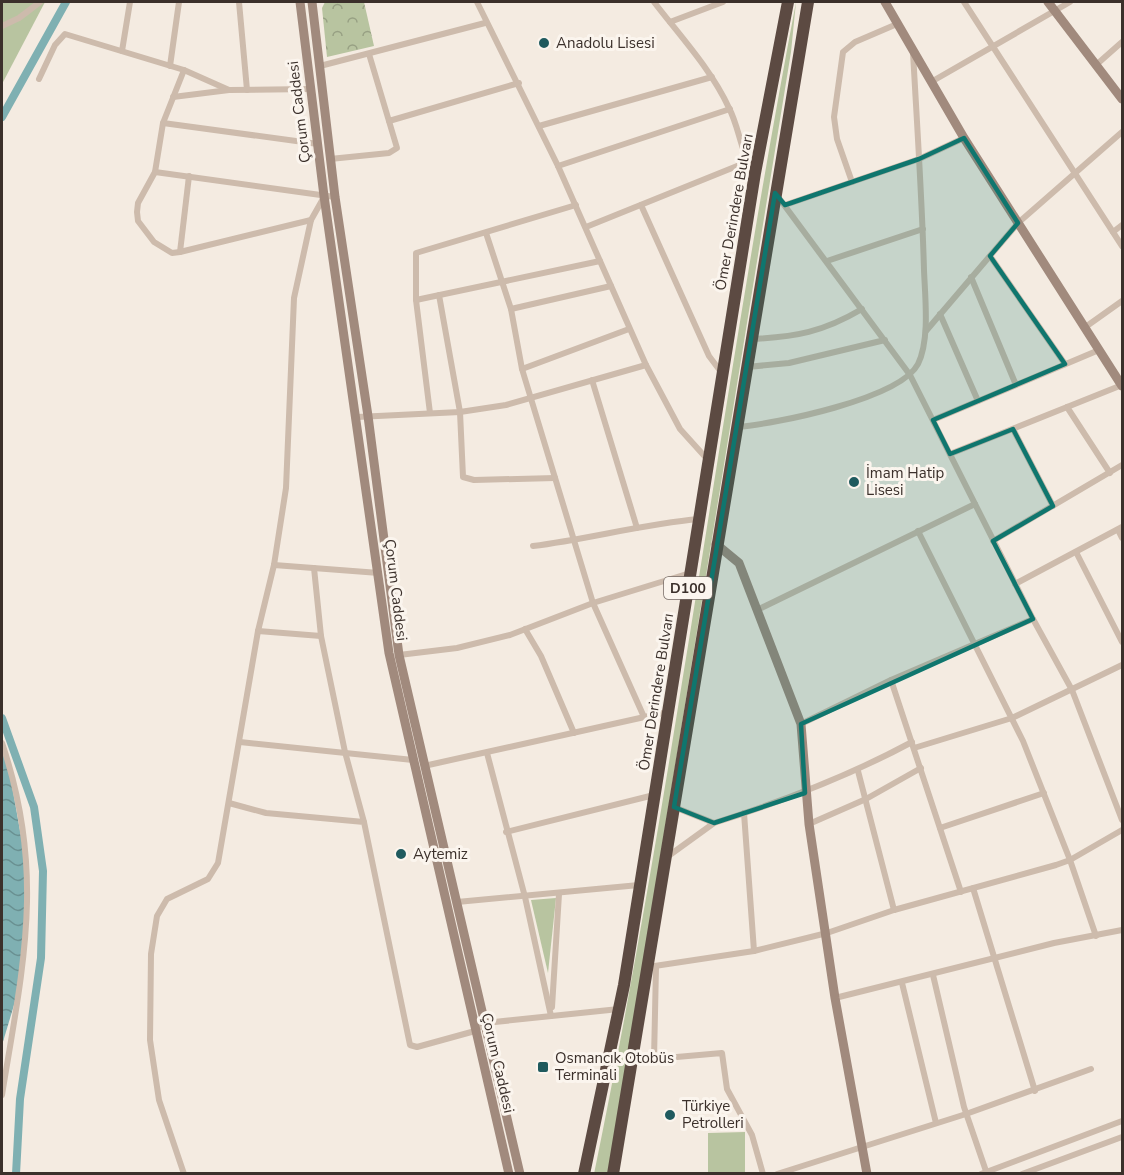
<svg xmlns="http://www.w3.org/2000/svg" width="1124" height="1175" font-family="'Nunito Sans',sans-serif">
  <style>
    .grass { fill: #b8c4a0 }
    .park { fill: url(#park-crowns) }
    .water { fill: url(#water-waves) }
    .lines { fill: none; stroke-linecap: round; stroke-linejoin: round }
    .canal { stroke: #7fb0b2; stroke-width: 8 }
    .street { stroke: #cdbbac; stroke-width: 6 }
    .secondary { stroke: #a18a7d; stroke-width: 9 }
    .highway { stroke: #5c4a42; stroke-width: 12 }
    .marked { fill: #0f766e; fill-opacity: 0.2; stroke: #0f766e; stroke-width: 4.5; stroke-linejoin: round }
    .poi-dot { fill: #1f5a5e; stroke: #fbf5ee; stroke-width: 2 }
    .labels { text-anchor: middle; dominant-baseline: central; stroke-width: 6; stroke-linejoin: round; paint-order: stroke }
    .shield { fill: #fbf5ee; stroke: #756b66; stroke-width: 1.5 }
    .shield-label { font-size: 14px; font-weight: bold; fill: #3b302b }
    .poi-label { font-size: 15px; fill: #3b302b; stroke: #fbf5ee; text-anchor: start }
    .street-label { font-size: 15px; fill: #3b302b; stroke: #fbf5ee }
  </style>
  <defs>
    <pattern id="park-crowns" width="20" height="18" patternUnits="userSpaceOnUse" patternTransform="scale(1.5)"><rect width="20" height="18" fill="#b8c4a0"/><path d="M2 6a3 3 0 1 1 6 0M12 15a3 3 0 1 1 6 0" fill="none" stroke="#97a083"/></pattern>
    <pattern id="water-waves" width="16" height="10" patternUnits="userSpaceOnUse" patternTransform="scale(1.5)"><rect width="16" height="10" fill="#7fb0b2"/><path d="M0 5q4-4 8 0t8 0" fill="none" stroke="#699091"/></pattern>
  </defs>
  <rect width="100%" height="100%" fill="#f4ebe1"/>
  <g class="grass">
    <path d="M2 2H45L2 84Z"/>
    <path d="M796 2 791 52 609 1173 594 1174C674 785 722 391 796 2Z"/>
    <path d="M556 898 548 973 531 900Z"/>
    <path d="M745 1132V1173H708V1133Z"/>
  </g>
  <path class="park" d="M325 2H364L374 46 327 57 322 8Z"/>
  <path class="water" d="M2 743 8 763 28 876 20 985 2 1045Z"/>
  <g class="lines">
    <g class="canal">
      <path d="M2 117 66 2"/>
      <path d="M2 718 34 807 43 871 41 958 20 1099 16 1174"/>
    </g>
    <g class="street">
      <path d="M239 2 247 90"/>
      <path d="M477 2 558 166 646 365 680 429 708 460"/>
      <path d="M654 2C680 36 711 69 729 108 740 129 740 153 755 172"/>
      <path d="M964 2 1122 246"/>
      <path d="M670 22 723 2"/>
      <path d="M2 26 19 18 40 2"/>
      <path d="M122 51 130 2"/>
      <path d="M1096 65 1122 42"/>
      <path d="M170 66 179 2"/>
      <path d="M320 66 485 23"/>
      <path d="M184 70 163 123 155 172 138 203 137 212 138 221 154 242 172 253 180 252 311 220"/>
      <path d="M39 79 55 45 65 34 184 70 229 90"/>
      <path d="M931 82 1070 2"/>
      <path d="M173 97 229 90 311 89"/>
      <path d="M389 121 519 83"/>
      <path d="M163 123 318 144"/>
      <path d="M539 126 712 77"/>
      <path d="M330 159 389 153 397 148 369 54"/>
      <path d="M558 166 730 109"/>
      <path d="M155 172 335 197"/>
      <path d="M852 182 837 139 834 117 843 52 855 42 897 24"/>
      <path d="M776 194 910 375 1033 619 1072 690 1122 820"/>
      <path d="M641 205 709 356 721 372"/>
      <path d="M785 205 919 159 964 138"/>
      <path d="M586 227 747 162"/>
      <path d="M1113 232 1122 225"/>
      <path d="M486 233 511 309 522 369 593 603 644 717"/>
      <path d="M180 252 189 176"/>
      <path d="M990 256 1065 364"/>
      <path d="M827 261 923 229"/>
      <path d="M971 277 1016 385"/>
      <path d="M439 295 460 412 463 477 474 480 555 478"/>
      <path d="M416 300 600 261"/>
      <path d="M511 309 611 286"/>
      <path d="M940 314 978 401"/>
      <path d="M1084 328 1122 301"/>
      <path d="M926 331 1018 223 1122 132"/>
      <path d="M751 339C796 337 823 332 862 309"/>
      <path d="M747 367 789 363 885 340"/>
      <path d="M522 369 629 329"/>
      <path d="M592 380 637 528"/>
      <path d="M1067 407 1110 473"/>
      <path d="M430 413 416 300V253L576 205"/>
      <path d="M357 417 460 412 506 405 646 365"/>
      <path d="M933 420 1099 350"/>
      <path d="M737 427C775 424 900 399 918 364 930 340 925 297 924 270 922 197 917 125 913 52"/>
      <path d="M1013 429 1053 506"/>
      <path d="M950 454 1122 385"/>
      <path d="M1118 530 1122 538"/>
      <path d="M918 531 1023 741 1070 860 1096 936"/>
      <path d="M993 541 1122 465"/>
      <path d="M533 546C589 539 643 524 699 519"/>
      <path d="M1076 552 1122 642"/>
      <path d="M274 565 379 573"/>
      <path d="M1015 584 1122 527"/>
      <path d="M759 609 975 504"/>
      <path d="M525 629 541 656 574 733"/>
      <path d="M258 631 321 636 314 568"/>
      <path d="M321 636 345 752 364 822"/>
      <path d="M399 655 457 648 510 635 593 603 690 573"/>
      <path d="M891 680 961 892"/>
      <path d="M801 724 891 680 1033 619"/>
      <path d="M240 742 413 760"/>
      <path d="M2 743C46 873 23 965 2 1095"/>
      <path d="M914 748 1012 718 1122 665"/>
      <path d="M487 753 525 897 551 1016"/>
      <path d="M424 766 667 712"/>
      <path d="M858 771 894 910"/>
      <path d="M229 803 266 813 364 822 410 1045 417 1047 475 1031 485 1023 619 1009"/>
      <path d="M744 813 754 951"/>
      <path d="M714 823C784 801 847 777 912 742"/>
      <path d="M809 824 866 799 921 768"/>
      <path d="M940 828 1044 793"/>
      <path d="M506 832 654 795"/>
      <path d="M667 857 714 823 674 807"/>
      <path d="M973 888 1035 1091"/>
      <path d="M457 902 639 885"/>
      <path d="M648 967 754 951 827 933 894 910 1056 865 1070 860 1122 830"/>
      <path d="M656 967 654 1059 722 1053 727 1089 752 1135 763 1174"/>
      <path d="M933 975 964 1107 987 1174"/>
      <path d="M902 983 936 1123"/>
      <path d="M835 998 1054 943 1122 930"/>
      <path d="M552 1007 559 894"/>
      <path d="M184 1174 159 1100 150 1040 151 954 157 916 167 899 208 879 218 863 258 631 274 565 286 488 294 298 311 220 324 197"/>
      <path d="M777 1174 966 1114 1091 1069"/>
      <path d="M981 1174 1122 1121"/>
      <path d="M1022 1174 1122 1137"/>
    </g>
    <g class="secondary">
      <path d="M300 2 324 196 389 653 509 1174"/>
      <path d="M312 2 335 197 368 416 399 655 520 1174"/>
      <path d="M885 2 964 138 1122 386"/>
      <path d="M1048 2 1122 99"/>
      <path d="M716 544 739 563 801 724 809 824 835 998 867 1174"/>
    </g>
    <g class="highway">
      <path d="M584 1174 624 985 755 173 788 2"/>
      <path d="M613 1174 808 2"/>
    </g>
  </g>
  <path class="marked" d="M964 138 1018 223 990 256 1065 364 933 420 950 454 1013 429 1053 506 993 541 1033 619 801 724 805 793 714 823 674 807 775 193 785 205 919 159Z"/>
  <g class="poi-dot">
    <circle cx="544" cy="43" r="6"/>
    <circle cx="854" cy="482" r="6"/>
    <circle cx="401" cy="854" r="6"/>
    <rect x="537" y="1061" width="12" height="12" rx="3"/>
    <circle cx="670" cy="1115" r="6"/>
  </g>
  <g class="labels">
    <rect class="shield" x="664" y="577" width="48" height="22" rx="4.5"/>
    <g class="shield-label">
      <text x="688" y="588">D100</text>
    </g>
    <g class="poi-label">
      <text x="556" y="43">Anadolu Lisesi</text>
      <text x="866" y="473">İmam Hatip<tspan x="866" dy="17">Lisesi</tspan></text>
      <text x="413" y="854">Aytemiz</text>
      <text x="555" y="1058">Osmancık Otobüs<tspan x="555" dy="17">Terminali</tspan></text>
      <text x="682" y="1106">Türkiye<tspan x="682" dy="17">Petrolleri</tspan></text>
    </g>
    <g class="street-label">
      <text transform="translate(299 112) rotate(-97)">Çorum Caddesi</text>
      <text transform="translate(734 212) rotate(-80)">Ömer Derindere Bulvarı</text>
      <text transform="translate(396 590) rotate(83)">Çorum Caddesi</text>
      <text transform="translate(656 692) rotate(-81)">Ömer Derindere Bulvarı</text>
      <text transform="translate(498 1063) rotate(77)">Çorum Caddesi</text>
    </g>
  </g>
  <rect width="1124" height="1175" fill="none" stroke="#3b302b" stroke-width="6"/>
</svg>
